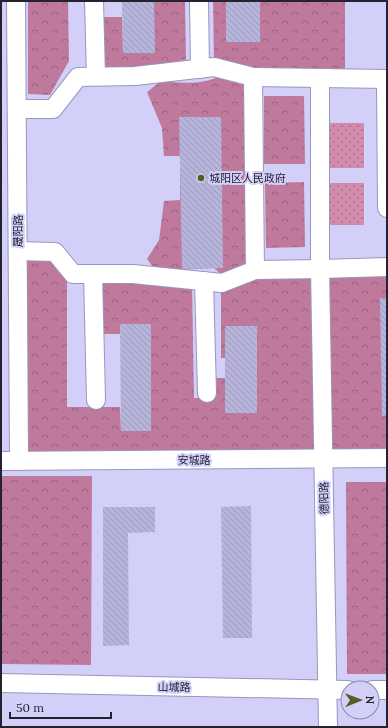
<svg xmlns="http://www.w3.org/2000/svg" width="388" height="728" font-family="Lora,'Noto Sans SC',serif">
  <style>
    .grass { fill: url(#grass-dots) }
    .forest { fill: url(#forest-crowns) }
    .building { fill: url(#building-back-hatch) }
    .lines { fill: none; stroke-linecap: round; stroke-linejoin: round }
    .minor-casing { stroke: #9996bd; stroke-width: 20 }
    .minor { stroke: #fff; stroke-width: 18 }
    .poi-dot { fill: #595926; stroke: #d2cff8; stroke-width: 1.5 }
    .labels { text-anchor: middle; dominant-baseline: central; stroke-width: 4; stroke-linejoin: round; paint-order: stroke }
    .poi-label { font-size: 11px; fill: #242231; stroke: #d2cff8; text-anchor: start }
    .street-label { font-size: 11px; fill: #242231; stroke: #d2cff8 }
  </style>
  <defs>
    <pattern id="grass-dots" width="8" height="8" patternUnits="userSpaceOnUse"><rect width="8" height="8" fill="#d08bad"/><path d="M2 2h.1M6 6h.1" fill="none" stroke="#a9718d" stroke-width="1.8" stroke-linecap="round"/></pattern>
    <pattern id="forest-crowns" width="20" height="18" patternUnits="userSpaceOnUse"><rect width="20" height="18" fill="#bf799c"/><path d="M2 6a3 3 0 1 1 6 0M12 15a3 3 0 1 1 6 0" fill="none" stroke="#9b6380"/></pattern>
    <pattern id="building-back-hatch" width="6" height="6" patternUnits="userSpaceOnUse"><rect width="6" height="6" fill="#b7b4dc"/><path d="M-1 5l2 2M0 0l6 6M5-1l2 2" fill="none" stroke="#9d9abd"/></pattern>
  </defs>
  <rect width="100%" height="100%" fill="#d2cff8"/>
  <g class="grass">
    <rect x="323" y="123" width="41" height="45"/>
    <path d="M324 183H364V225H323Z"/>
  </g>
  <g class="forest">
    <path d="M28 1H68L69 61 50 95 28 94Z"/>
    <path d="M154 1H185L186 60 138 67H100V17H122L123 53H154Z"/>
    <path d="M213 1H345V73H254L214 64Z"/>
    <path d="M220 76 247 85 250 265 222 275 214 268 156 271 147 259 159 240 164 201 180 200V156H164L162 128 147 92 161 81C181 83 202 85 220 76Z"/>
    <path d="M264 96H304L305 164H264Z"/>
    <path d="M304 182 305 247 266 248 265 183Z"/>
    <path d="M24 257H51L67 277V407H120L121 431 151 430V324H120V334H100L99 279 192 286 194 398H214V378H225V413H257V327L225 358H221V287L254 274 316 273 318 454H26Z"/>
    <path d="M387 267V450L331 451 328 276Z"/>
    <path d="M1 476H92L91 665 1 664Z"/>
    <path d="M346 482H387V674H347Z"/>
  </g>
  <g class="building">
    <path d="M122 1H154L155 53H123Z"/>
    <rect x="226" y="1" width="34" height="41"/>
    <path d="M179 117H221L223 268 182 269Z"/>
    <path d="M380 298 387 299V416H382Z"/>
    <path d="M120 324H151V431H121Z"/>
    <rect x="225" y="326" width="32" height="87"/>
    <path d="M251 506 252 638H223L221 507Z"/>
    <path d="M103 507H155V532L128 533 129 645 103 646Z"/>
  </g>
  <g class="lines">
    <defs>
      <g id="minor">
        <path d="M16 1 19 461"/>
        <path d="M94 1 96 76"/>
        <path d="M199 1 200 69"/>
        <path d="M253 77 255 270"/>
        <path d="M320 78 387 79"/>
        <path d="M386 79 387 208"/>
        <path d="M17 109H53L78 77 135 76 214 67 253 77 320 78V269L255 270 222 283 133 274H73L55 252 18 251"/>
        <path d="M93 274 96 400"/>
        <path d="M204 281 207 393"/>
        <path d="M1 461 387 458"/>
        <path d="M1 683 348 690"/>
        <path d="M372 690H387"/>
        <path d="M328 727 320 269 387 267"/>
      </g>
    </defs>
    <use href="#minor" class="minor-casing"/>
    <use href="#minor" class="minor"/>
  </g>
  <circle class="poi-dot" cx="201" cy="178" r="4"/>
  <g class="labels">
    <g class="poi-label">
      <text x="209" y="178">城阳区人民政府</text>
    </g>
    <g class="street-label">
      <text transform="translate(18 231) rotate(-90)">晟阳路</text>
      <text x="194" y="460">安城路</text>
      <text transform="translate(324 498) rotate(-91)">德阳路</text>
      <text transform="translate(174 687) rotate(1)">山城路</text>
    </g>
  </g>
  <rect width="388" height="728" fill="none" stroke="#242231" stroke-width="4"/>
  <g transform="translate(360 700) rotate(89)"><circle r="19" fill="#d2cff8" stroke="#8c8aa8"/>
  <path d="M0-3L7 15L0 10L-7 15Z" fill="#595926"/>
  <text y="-6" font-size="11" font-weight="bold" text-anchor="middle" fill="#242231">N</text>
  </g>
  <path d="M10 712v6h101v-6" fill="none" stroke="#242231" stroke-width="2"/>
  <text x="16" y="712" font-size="12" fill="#242231" stroke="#d2cff8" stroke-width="3" paint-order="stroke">50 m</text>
</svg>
